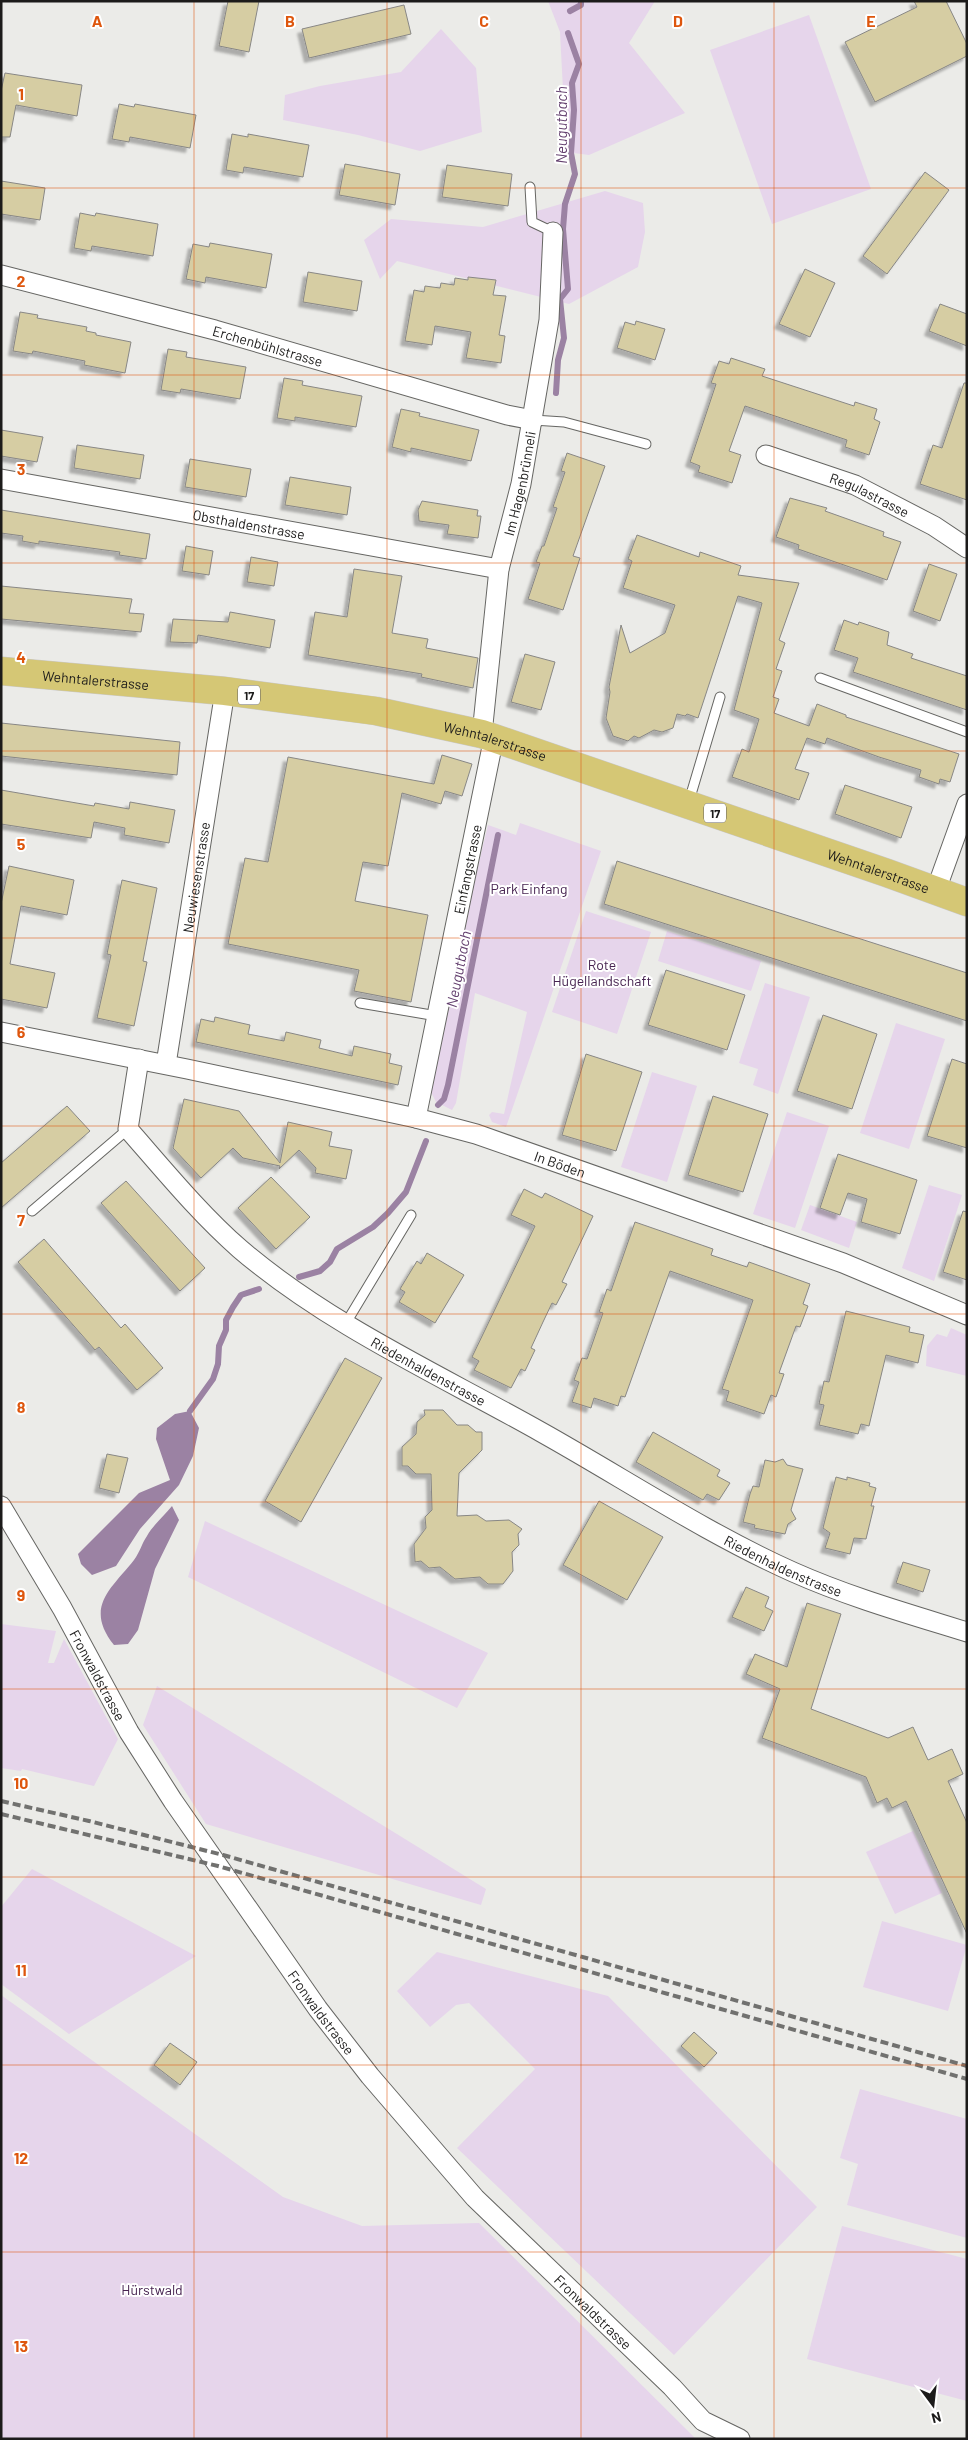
<svg xmlns="http://www.w3.org/2000/svg" width="968" height="2440" font-family="Barlow,sans-serif">
  <style>
    .green { fill: #e6d5eb }
    .water { fill: #9b82a3 }
    .lines { fill: none; stroke-linecap: round; stroke-linejoin: round }
    .stream { stroke: #9b82a3; stroke-width: 6 }
    .building { fill: #d6cda3; stroke: #888785; filter: url(#shadow) }
    .lane-casing { stroke: #666663; stroke-width: 11 }
    .street-casing { stroke: #666663; stroke-width: 21 }
    .primary-casing { stroke: #c9c8c8; stroke-width: 29 }
    .lane { stroke: #fff; stroke-width: 9 }
    .street { stroke: #fff; stroke-width: 19 }
    .primary { stroke: #d5c775; stroke-width: 28 }
    .rail { stroke: #71716f; stroke-width: 4; stroke-dasharray: 8 4; stroke-linecap: butt }
    .grid { fill: none; stroke: #de560d; stroke-width: 1; stroke-opacity: 0.55 }
    .labels { text-anchor: middle; dominant-baseline: central; stroke-width: 4; stroke-linejoin: round; paint-order: stroke }
    .shield { fill: #fff; stroke: #605f5f; stroke-width: 1 }
    .shield-label { font-size: 12px; font-weight: bold; fill: #1c1b1a }
    .street-label { font-size: 14px; fill: #1c1b1a; stroke: #fff }
    .park-label { font-size: 14px; fill: #472451; stroke: #fff }
    .water-label { font-size: 15px; font-style: italic; fill: #64406f; stroke: #fff }
    .grid-label { font-size: 16px; text-anchor: middle; font-weight: bold; fill: #de560d; stroke: #fff; stroke-width: 4; stroke-linejoin: round; paint-order: stroke }
  </style>
  <defs>
    <filter id="shadow"><feDropShadow dx="-4.5" dy="4.5" stdDeviation="1" flood-color="#0004"/></filter>
  </defs>
  <rect width="100%" height="100%" fill="#ebebe8"/>
  <g class="green">
    <path d="M548 1H655L629 43 685 113 589 155 558 151 563 90 560 32Z"/>
    <path d="M809 15 871 189 772 224 710 50Z"/>
    <path d="M441 29 476 68 482 132 420 151 358 135 283 120 285 95 320 86 401 72Z"/>
    <path d="M605 191 643 203 645 232 638 267 569 304 397 261 380 279 364 240 391 219 483 227Z"/>
    <path d="M520 823 601 851 506 1127 492 1122 489 1115 492 1112 504 1114 527 1012 475 993 456 1103 452 1110 436 1102 430 1090 457 952 488 825 516 835Z"/>
    <path d="M586 911 651 932 617 1034 552 1012Z"/>
    <path d="M667 931 761 961 751 991 658 961Z"/>
    <path d="M765 983 810 997 778 1094 753 1085 758 1069 739 1063Z"/>
    <path d="M896 1023 945 1039 909 1149 860 1133Z"/>
    <path d="M652 1072 697 1086 667 1182 621 1167Z"/>
    <path d="M787 1112 829 1126 795 1228 753 1214Z"/>
    <path d="M929 1185 962 1195 934 1281 902 1268Z"/>
    <path d="M810 1205 857 1222 849 1248 801 1230Z"/>
    <path d="M951 1328 967 1335V1376L926 1366 927 1346 937 1334 947 1337Z"/>
    <path d="M205 1521 488 1653 457 1708 188 1577Z"/>
    <path d="M1 1624 56 1631 48 1663H54L64 1639 118 1739 94 1786 22 1769 21 1771 1 1768Z"/>
    <path d="M157 1686 486 1889 481 1905 206 1824 143 1725Z"/>
    <path d="M913 1831 942 1893 895 1914 866 1852Z"/>
    <path d="M32 1869 196 1956 69 2034 1 1984V1907Z"/>
    <path d="M882 1921 967 1945 948 2011 863 1987Z"/>
    <path d="M437 1952 608 1996 817 2207 674 2355 457 2148 535 2069 469 2003 456 2005 430 2027 397 1991Z"/>
    <path d="M1 1995 283 2197 362 2226 479 2223 696 2439H1Z"/>
    <path d="M860 2089 967 2119V2238L847 2205 858 2164 840 2158Z"/>
    <path d="M842 2226 967 2259V2401L807 2359Z"/>
  </g>
  <g class="water">
    <path d="M190 1411 199 1428 193 1456 179 1485 140 1529 116 1566 92 1575 81 1564 78 1554 139 1493 170 1480 156 1439 157 1428 175 1414Z"/>
    <path d="M172 1506 179 1520 155 1569 138 1630 128 1644 114 1645C84 1607 111 1589 134 1560 140 1552 142 1543 147 1536 153 1525 164 1516 172 1506Z"/>
  </g>
  <g class="lines">
    <g class="stream">
      <path d="M570 11 581 5V1"/>
      <path d="M556 393 558 360 564 338 560 299 568 289 563 229 565 204 575 174 571 153 574 110 572 83 579 64 568 33"/>
      <path d="M438 1105 444 1099 448 1085 498 835"/>
      <path d="M299 1277 320 1271 330 1262 337 1249 373 1227 388 1213 406 1192 426 1141"/>
      <path d="M190 1411 213 1379 218 1364 219 1346 226 1330V1320L233 1307 241 1295 259 1289"/>
    </g>
  </g>
  <g class="building">
    <path d="M228 1H259L249 52 219 46Z"/>
    <path d="M914 1H946L967 44V56L875 102 845 42 917 7Z"/>
    <path d="M404 5 411 34 309 58 302 29Z"/>
    <path d="M5 73 82 85 77 116 16 105 10 137H1V91Z"/>
    <path d="M119 104 134 107 135 104 196 115 190 148 130 137 129 142 112 139Z"/>
    <path d="M232 134 248 137V134L309 145 303 177 244 167 243 173 226 170Z"/>
    <path d="M345 164 400 174 395 205 339 195Z"/>
    <path d="M447 165 512 174 508 206 442 197Z"/>
    <path d="M925 172 949 190 887 274 863 256Z"/>
    <path d="M1 181 45 188 40 220 1 214Z"/>
    <path d="M80 213 95 216 96 213 158 224 153 256 92 246 91 251 74 248Z"/>
    <path d="M210 243 272 254 266 288 206 277 205 283 186 279 193 244 209 247Z"/>
    <path d="M805 269 835 283 810 337 779 324Z"/>
    <path d="M308 272 362 281 357 311 303 302Z"/>
    <path d="M468 277 496 280 493 295 506 296 499 335 505 336 501 363 466 358 471 332 435 326 432 345 405 341 414 290 424 292 425 286 440 288 441 283 454 285 455 278 468 280Z"/>
    <path d="M940 304 967 314V346L929 331Z"/>
    <path d="M20 312 38 315 37 318 87 327 86 331 96 333V335L131 342 125 373 84 365 85 361 33 351 32 354 13 351Z"/>
    <path d="M636 321 665 329 655 360 617 348 625 322 635 325Z"/>
    <path d="M168 349 187 352 186 357 246 367 240 399 181 389 180 393 161 390Z"/>
    <path d="M731 358 765 369 762 376 854 406 855 402 877 409 874 419 880 422 869 455 845 447 847 440 745 406 729 451 741 455 732 483 698 472 700 466 690 462 716 384 711 383 719 361 729 364Z"/>
    <path d="M284 378 303 381 302 385 362 396 356 427 295 417V421L277 418Z"/>
    <path d="M964 383H967V500L920 484 933 445 942 448Z"/>
    <path d="M401 409 420 413 419 416 479 430 471 461 411 448V452L392 447Z"/>
    <path d="M1 430 43 437 37 462 1 456Z"/>
    <path d="M77 445 144 455 140 479 74 468Z"/>
    <path d="M567 453 605 466 573 556 580 558 563 610 528 599 540 563 536 562 542 546H544L557 508 553 507 565 472 561 471Z"/>
    <path d="M190 459 251 469 246 497 185 487Z"/>
    <path d="M290 477 351 487 347 515 285 505Z"/>
    <path d="M790 498 827 508 825 511 884 532 883 536 901 542 887 580 798 549 799 545 776 537Z"/>
    <path d="M422 501 478 510 477 516H481L478 538 447 534 449 525 419 521 418 510Z"/>
    <path d="M1 510 150 534 146 559 119 555 120 552 39 541V544L22 541 23 536 1 533Z"/>
    <path d="M637 535 699 557 700 552 741 566 738 575 799 583 779 640 785 643 776 669 782 671 773 697 779 699 774 713 809 726 817 704 846 715V717L959 754 950 782 940 779 939 784 919 777 921 770 879 757 827 738 825 744 807 738 795 769 809 773 799 800 732 777 742 749 749 752 759 719 734 710 762 603 738 596 698 718 687 714 685 716 677 714 673 728 662 732 654 730 639 738 634 736 628 741 613 736 606 718 610 692 609 687 621 625 630 653 665 633 675 605 623 588 632 561 628 559Z"/>
    <path d="M186 546 213 551 209 575 182 571Z"/>
    <path d="M251 557 278 562 274 586 247 582Z"/>
    <path d="M929 564 957 574 940 621 913 611Z"/>
    <path d="M354 569 402 576 392 633 428 639 426 648 478 658 473 688 421 677 422 674 308 655 315 612 347 617Z"/>
    <path d="M1 586 132 599 129 613 144 614 141 632 1 619Z"/>
    <path d="M230 612 275 620 270 648 198 635 197 643 170 642 173 619 228 622Z"/>
    <path d="M844 620 858 625 859 622 889 632 887 645 913 654 911 658 967 676V710L853 672 858 658 834 650Z"/>
    <path d="M525 654 555 662 541 710 511 702Z"/>
    <path d="M1 723 180 742 177 775 1 756Z"/>
    <path d="M442 755 472 764 462 796 445 791 441 804 402 793 388 866 363 862 355 901 428 915 411 1002 354 991 359 970 228 944 245 858 268 862 288 757 434 784Z"/>
    <path d="M845 785 912 807 901 838 835 814Z"/>
    <path d="M1 790 94 806 95 803 129 809 130 802 175 810 169 843 124 835 125 828 94 822 91 838 1 824Z"/>
    <path d="M617 861 967 973V1021L604 904Z"/>
    <path d="M9 866 74 880 67 915 21 906 10 964 55 973 47 1008 1 999V904Z"/>
    <path d="M122 880 157 888 143 961 147 962 134 1026 97 1018 111 955 107 954Z"/>
    <path d="M666 970 745 995 727 1050 648 1025Z"/>
    <path d="M823 1015 877 1034 852 1109 797 1091Z"/>
    <path d="M215 1017 250 1025 248 1034 284 1041 286 1032 321 1040 319 1048 352 1056 354 1046 391 1054 389 1063 402 1066 398 1085 196 1042 201 1019 214 1022Z"/>
    <path d="M586 1054 642 1072 616 1151 562 1135Z"/>
    <path d="M952 1059 967 1064V1148L927 1136Z"/>
    <path d="M713 1096 768 1114 743 1192 688 1175Z"/>
    <path d="M184 1099 239 1111 280 1163 288 1122 332 1132 329 1146 352 1150 346 1179 315 1173 316 1168 299 1150 279 1169 280 1166 243 1158 233 1148 201 1178 173 1148Z"/>
    <path d="M67 1106 90 1131 1 1208V1163Z"/>
    <path d="M838 1154 917 1180 900 1234 861 1222 867 1199 848 1193 840 1215 820 1208Z"/>
    <path d="M271 1177 310 1217 276 1249 238 1208Z"/>
    <path d="M126 1181 205 1268 180 1291 101 1203Z"/>
    <path d="M524 1189 542 1198 545 1193 593 1216 562 1282 567 1284 556 1305 552 1303 543 1322 531 1348 535 1350 525 1371 521 1369 511 1388 474 1370 479 1361 472 1357 535 1226 511 1215Z"/>
    <path d="M963 1211 967 1212V1280L943 1272Z"/>
    <path d="M635 1222 713 1249 711 1255 747 1267 749 1262 810 1284 803 1304 808 1306 800 1327 796 1326 779 1373 784 1374 776 1397 771 1395 764 1414 726 1401 729 1391 722 1389 753 1300 670 1271 625 1397 621 1396 618 1406 594 1398 591 1408 572 1402 579 1382 574 1380 582 1358 587 1359 603 1313 599 1312 607 1289 611 1291Z"/>
    <path d="M44 1239 121 1328 125 1324 163 1368 137 1390 99 1347 95 1350 18 1262Z"/>
    <path d="M427 1253 464 1275 435 1323 399 1302 405 1292 400 1289 417 1261 421 1264Z"/>
    <path d="M846 1311 910 1327 909 1332 924 1335 918 1363 886 1355 869 1426 861 1424 858 1434 819 1425 824 1405 819 1404 824 1381 829 1382Z"/>
    <path d="M345 1358 382 1378 301 1522 265 1501Z"/>
    <path d="M424 1410H443L457 1425H468L476 1432H482V1450L459 1473 457 1516 477 1515 486 1521 509 1520 522 1529 518 1534 519 1545 512 1552 513 1571 503 1584H488L480 1577 455 1579 440 1567 429 1568 421 1561 415 1562 414 1544 426 1528 425 1517 432 1510 431 1474H416L408 1466H402V1447L416 1434 417 1422 425 1415Z"/>
    <path d="M653 1432 720 1470 717 1476 730 1483 719 1500 707 1494 703 1500 636 1462Z"/>
    <path d="M107 1454 128 1458 119 1493 99 1488Z"/>
    <path d="M783 1459 787 1465 803 1469 791 1510 796 1519 788 1524 785 1534 754 1528 755 1525 743 1522 750 1494 753 1486 759 1487 765 1460 775 1462Z"/>
    <path d="M836 1477 847 1480V1477L870 1483 869 1486 876 1488 871 1506H874L866 1539 854 1538 850 1554 825 1548 830 1533 823 1528Z"/>
    <path d="M599 1501 663 1537 627 1600 563 1565Z"/>
    <path d="M903 1562 930 1570 923 1592 896 1583Z"/>
    <path d="M746 1587 769 1597 765 1607 773 1611 764 1631 732 1617Z"/>
    <path d="M807 1603 841 1614 811 1709 888 1738 913 1727 928 1760 952 1749 963 1774 948 1781 967 1823V1934L906 1801 892 1808 887 1798 877 1803 866 1777 762 1738 780 1689 746 1674 755 1654 787 1667Z"/>
    <path d="M694 2032 717 2053 704 2067 681 2046Z"/>
    <path d="M170 2043 197 2062 180 2085 154 2065Z"/>
  </g>
  <g class="lines">
    <defs>
      <g id="lane">
        <path d="M530 187 532 222 553 232"/>
        <path d="M533 420 564 422 646 444"/>
        <path d="M820 678 967 732"/>
        <path d="M689 801 720 697"/>
        <path d="M360 1003 437 1016"/>
        <path d="M32 1211 128 1129"/>
        <path d="M346 1323 411 1215"/>
      </g>
      <g id="street">
        <path id="s1" d="M1 275 215 330 507 415 533 420"/>
        <path id="s2" d="M766 455 855 485 934 526 967 548"/>
        <path id="s3" d="M1 479 499 569"/>
        <path id="s4" d="M482 734 499 569 521 484 549 320 553 232"/>
        <path d="M936 890 967 804"/>
        <path id="s5" d="M1 1032 187 1069 416 1118 476 1134 843 1263 967 1315"/>
        <path id="s6" d="M139 1059 128 1129C164 1170 199 1213 240 1249 329 1325 440 1375 541 1432 625 1479 706 1533 793 1572 849 1597 909 1614 967 1632"/>
        <path id="s7" d="M166 1064 225 691"/>
        <path id="s8" d="M416 1118 494 737"/>
        <path id="s9" d="M1 1506 62 1608 129 1732 173 1801 318 2009 370 2076 475 2198 672 2387 703 2421 740 2439"/>
      </g>
      <g id="primary">
        <path id="s10" d="M1 671 225 691 376 711 482 734 887 873 967 902"/>
      </g>
    </defs>
    <use href="#lane" class="lane-casing"/>
    <use href="#street" class="street-casing"/>
    <use href="#primary" class="primary-casing"/>
    <use href="#lane" class="lane"/>
    <use href="#street" class="street"/>
    <use href="#primary" class="primary"/>
    <g class="rail">
      <path d="M1 1801 89 1821 223 1855 967 2066"/>
      <path d="M1 1814 218 1866 967 2079"/>
    </g>
  </g>
  <path class="grid" d="M194 1V2439M387 1V2439M581 1V2439M774 1V2439M1 188H967M1 375H967M1 563H967M1 751H967M1 938H967M1 1126H967M1 1314H967M1 1502H967M1 1689H967M1 1877H967M1 2065H967M1 2252H967"/>
  <g class="labels">
    <g class="shield">
      <rect x="238" y="685.5" width="22" height="19" rx="4"/>
      <rect x="704" y="803.5" width="22" height="19" rx="4"/>
    </g>
    <g class="shield-label">
      <text x="249" y="695">17</text>
      <text x="715" y="813">17</text>
    </g>
    <g class="street-label">
      <text stroke="none"><textPath href="#s1" startOffset="276">Erchenbühlstrasse</textPath></text>
      <text stroke="none"><textPath href="#s4" startOffset="254">Im Hagenbrünneli</textPath></text>
      <text stroke="none"><textPath href="#s2" startOffset="111">Regulastrasse</textPath></text>
      <text stroke="none"><textPath href="#s3" startOffset="252">Obsthaldenstrasse</textPath></text>
      <text stroke="none"><textPath href="#s10" startOffset="95">Wehntalerstrasse</textPath></text>
      <text stroke="none"><textPath href="#s10" startOffset="500">Wehntalerstrasse</textPath></text>
      <text stroke="none"><textPath href="#s8" startOffset="254">Einfangstrasse</textPath></text>
      <text stroke="none"><textPath href="#s10" startOffset="905">Wehntalerstrasse</textPath></text>
      <text stroke="none"><textPath href="#s7" startOffset="189">Neuwiesenstrasse</textPath></text>
      <text stroke="none"><textPath href="#s5" startOffset="575">In Böden</textPath></text>
      <text stroke="none"><textPath href="#s6" startOffset="460">Riedenhaldenstrasse</textPath></text>
      <text stroke="none"><textPath href="#s6" startOffset="865">Riedenhaldenstrasse</textPath></text>
      <text stroke="none"><textPath href="#s9" startOffset="195">Fronwaldstrasse</textPath></text>
      <text stroke="none"><textPath href="#s9" startOffset="600">Fronwaldstrasse</textPath></text>
      <text stroke="none"><textPath href="#s9" startOffset="1005">Fronwaldstrasse</textPath></text>
    </g>
    <g class="park-label">
      <text x="529" y="888">Park Einfang</text>
      <text x="602" y="964">Rote<tspan x="602" dy="16">Hügellandschaft</tspan></text>
      <text x="152" y="2289">Hürstwald</text>
    </g>
    <g class="water-label">
      <text transform="translate(561 125) rotate(-90)">Neugutbach</text>
      <text transform="translate(458 969) rotate(-79)">Neugutbach</text>
    </g>
  </g>
  <g class="grid-label">
    <text x="97" y="27">A</text>
    <text x="290" y="27">B</text>
    <text x="484" y="27">C</text>
    <text x="678" y="27">D</text>
    <text x="871" y="27">E</text>
    <text x="21" y="100">1</text>
    <text x="21" y="287">2</text>
    <text x="21" y="475">3</text>
    <text x="21" y="663">4</text>
    <text x="21" y="850">5</text>
    <text x="21" y="1038">6</text>
    <text x="21" y="1226">7</text>
    <text x="21" y="1413">8</text>
    <text x="21" y="1601">9</text>
    <text x="21" y="1789">10</text>
    <text x="21" y="1976">11</text>
    <text x="21" y="2164">12</text>
    <text x="21" y="2352">13</text>
  </g>
  <rect width="968" height="2440" fill="none" stroke="#1c1b1a" stroke-width="5"/>
  <g transform="translate(933 2405) rotate(165)" stroke="#ffffff" stroke-width="4" paint-order="stroke">
  <path d="M0-4L9 19L0 12L-9 19Z" fill="#1c1b1a"/>
  <text y="-8" font-size="14" font-weight="bold" text-anchor="middle" fill="#1c1b1a">N</text>
  </g>
</svg>
